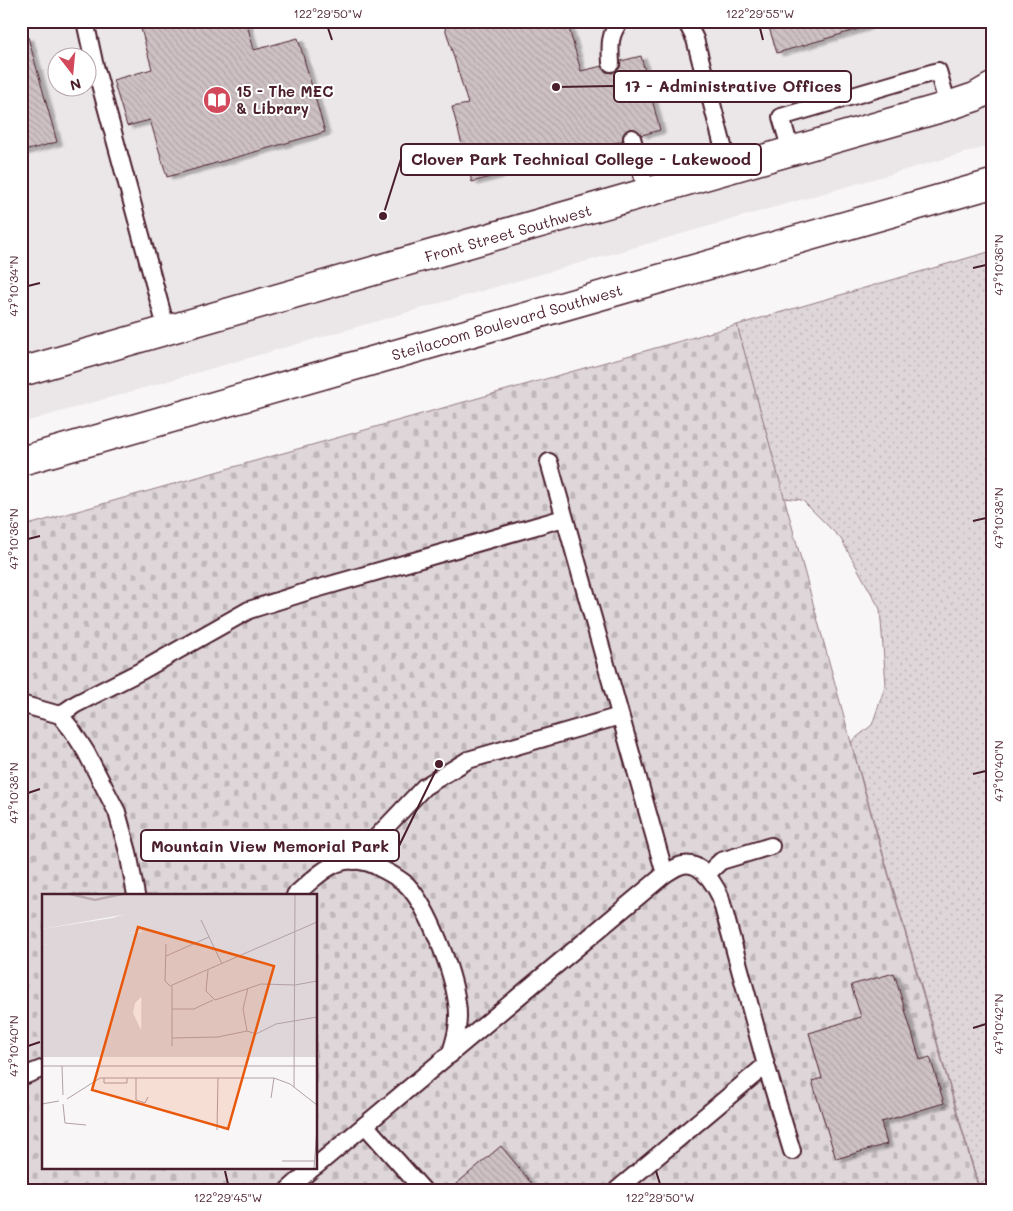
<svg xmlns="http://www.w3.org/2000/svg" width="1013" height="1211" font-family="Mali,sans-serif">
  <style>
    .built { fill: #ebe6e8; fill-rule: evenodd }
    .grass { fill: url(#grass-dots); stroke: #947a82 }
    .cemetery { fill: url(#cemetery-stones); stroke: #947a82; fill-rule: evenodd }
    .building { fill: url(#building-back-hatch); stroke: #4a1f2b; filter: url(#shadow) }
    .lines { fill: none; stroke-linecap: round; stroke-linejoin: round }
    .lane-casing { stroke: #4a1f2b; stroke-width: 20 }
    .street-casing { stroke: #4a1f2b; stroke-width: 31 }
    .secondary-casing { stroke: #4a1f2b; stroke-width: 31 }
    .lane { stroke: #fff; stroke-width: 16 }
    .street { stroke: #fff; stroke-width: 28 }
    .secondary { stroke: #fff; stroke-width: 28 }
    .ticks { fill: none; stroke: #4a1f2b; stroke-width: 2 }
    .labels { text-anchor: middle; dominant-baseline: central; stroke-width: 4; stroke-linejoin: round; paint-order: stroke }
    .poi-label { font-size: 15px; font-weight: bold; fill: #4a1f2b; stroke: #fff; text-anchor: start }
    .street-label { font-size: 15px; fill: #4a1f2b; stroke: #fff }
    .inset-river { fill: none; stroke: #bdadb0; stroke-width: 2.5 }
    .inset-road { fill: none; stroke: #b2a0a5; stroke-width: 1 }
    .view { fill: #e8590c; fill-opacity: 0.15; stroke: #e8590c; stroke-width: 2.5 }
    .inset-edge { fill: none; stroke: #4a1f2b; stroke-width: 2.5 }
    .leader { fill: none; stroke: #4a1f2b; stroke-width: 2 }
    .callout-dot { fill: #4a1f2b; stroke: #fff; stroke-width: 2 }
    .callout { fill: #fff; stroke: #4a1f2b; stroke-width: 2 }
    .callout-label { font-size: 16px; text-anchor: middle; font-weight: bold; fill: #4a1f2b }
    .neatline { fill: none; stroke: #4a1f2b; stroke-width: 2 }
    .ticks-label { font-size: 12px; text-anchor: middle; fill: #4a1f2b }
  </style>
  <defs>
    <pattern id="grass-dots" width="8" height="8" patternUnits="userSpaceOnUse" patternTransform="scale(1.25)"><rect width="8" height="8" fill="#ded6d9"/><path d="M2 2h.1M6 6h.1" fill="none" stroke="#c0b7ba" stroke-width="1.8" stroke-linecap="round"/></pattern>
    <pattern id="cemetery-stones" width="16" height="16" patternUnits="userSpaceOnUse" patternTransform="scale(1.25)"><rect width="16" height="16" fill="#ded6d9"/><path d="M2 7V4a2 2 0 0 1 4 0v3zM10 15v-3a2 2 0 0 1 4 0v3z" fill="#c0b7ba"/></pattern>
    <pattern id="building-back-hatch" width="6" height="6" patternUnits="userSpaceOnUse" patternTransform="scale(1.25)"><rect width="6" height="6" fill="#cdc1c4"/><path d="M-1 5l2 2M0 0l6 6M5-1l2 2" fill="none" stroke="#b2a5a9"/></pattern>
    <filter id="shadow"><feDropShadow dx="5.5" dy="3" stdDeviation="1" flood-color="#0004"/></filter>
  </defs>
  <rect width="100%" height="100%" fill="#f8f6f7"/>
  <filter id="ink" filterUnits="userSpaceOnUse"><feTurbulence type="fractalNoise" baseFrequency=".02" numOctaves="2"/><feDisplacementMap in="SourceGraphic" scale="10" xChannelSelector="R" yChannelSelector="G"/><feConvolveMatrix kernelMatrix="1 2 1 2 8 2 1 2 1" color-interpolation-filters="sRGB"/></filter>
  <g filter="url(#ink)">
    <path class="built" d="M21 21H992V145L21 423ZM58 58H88V88H58Z"/>
    <path class="grass" d="M992 251V1178L978 1184 851 742 872 725 886 684 880 609 841 539 802 500 784 498 737 325Z"/>
    <path class="cemetery" d="M737 325 863 786 979 1190H21V527ZM44 895H316V1167H44Z"/>
    <g class="building">
      <path d="M139 21H246L254 50 298 38 325 132 167 177 150 120 127 126 113 80 152 69Z"/>
      <path d="M443 21H567L581 71 602 66 606 72 612 73 620 68 621 61 641 56 660 130 642 135 635 129H629L623 135 622 141 472 182 452 107 468 104Z"/>
      <path d="M767 21H865L866 27 777 53Z"/>
      <path d="M28 37 57 142 21 152V38Z"/>
      <path d="M894 973 920 1060 930 1057 944 1103 881 1122 887 1144 836 1159 812 1081 822 1078 809 1033 861 1017 851 985Z"/>
      <path d="M501 1146 537 1190H449Z"/>
    </g>
    <g class="lines">
      <defs>
        <g id="lane">
          <path d="M85 21 94 62 167 331"/>
          <path d="M686 21 695 39 729 169"/>
          <path d="M611 63C610 46 609 35 620 21"/>
          <path d="M632 138 647 193"/>
          <path d="M791 151 781 117 938 71 948 106"/>
          <path d="M549 462 665 874"/>
          <path d="M21 704 60 715 72 730 86 752 117 812 128 852 136 895"/>
          <path d="M60 715 76 704 143 670 249 610 309 591 564 518"/>
          <path d="M354 861 424 787 468 760 620 716"/>
          <path d="M706 875 721 861 771 846"/>
          <path d="M295 895C308 884 322 869 338 863 350 858 367 861 378 867 389 873 398 877 407 885 429 908 453 972 457 1003 460 1022 456 1038 450 1055"/>
          <path d="M21 1077 44 1068"/>
          <path d="M365 1125 423 1190"/>
          <path d="M316 1166 665 874C671 871 676 866 683 865 701 861 713 882 720 896L766 1065 792 1151"/>
          <path d="M288 1190 314 1167"/>
          <path d="M617 1190 766 1065"/>
        </g>
        <path id="street" d="M21 372 948 106 975 97 992 87"/>
        <path id="secondary" d="M21 461 992 184"/>
      </defs>
      <use href="#lane" class="lane-casing"/>
      <use href="#street" class="street-casing"/>
      <use href="#secondary" class="secondary-casing"/>
      <use href="#lane" class="lane"/>
      <use href="#street" class="street"/>
      <use href="#secondary" class="secondary"/>
    </g>
  </g>
  <path class="ticks" d="M328 28 332 40M760 28 763 40M973 268 986 265M28 286 40 283M973 521 986 518M28 539 40 536M973 774 986 771M28 793 40 789M973 1028 986 1024M28 1046 40 1042M225 1171 228 1184M656 1171 660 1184"/>
  <defs>
    <symbol id="library-disc" viewBox="-11 -11 22 22"><circle r="9.5" fill="#d1495b" stroke="#fff"/><path d="M-6-4Q-3-5.5-.7-3.5V5Q-3 3-6 4ZM6-4Q3-5.5 .7-3.5V5Q3 3 6 4Z" fill="#fff"/></symbol>
  </defs>
  <g fill-rule="evenodd">
    <use href="#library-disc" x="201" y="84" width="32" height="32"/>
  </g>
  <g class="labels">
    <g class="poi-label">
      <text x="236" y="91">15 - The MEC<tspan x="236" dy="17">&amp; Library</tspan></text>
    </g>
    <g class="street-label">
      <text transform="translate(508 233) rotate(-16)">Front Street Southwest</text>
      <text transform="translate(507 322) rotate(-16)">Steilacoom Boulevard Southwest</text>
    </g>
  </g>
  <g transform="translate(42 894)">
    <rect width="275" height="275" fill="#f8f6f7"/>
    <path d="M100 38V102L93 109 91 119 100 138 99 163H0V51Z" fill="#ded6d9"/>
    <path d="M94 17H102L121 31 71 44 0 51V35L70 24Z" fill="#ded6d9"/>
    <path d="M0 0H102V17L0 35Z" fill="#ded6d9"/>
    <path d="M100 0H275V163H99Z" fill="#ded6d9"/>
    <path class="inset-river" d="M28 0 53 6 80 0"/>
    <path class="inset-road" d="M198 0H222M159 26 180 70M124 50 123 87 128 92 275 28M124 62 167 43M166 76 164 97 173 106 219 90 253 91 275 87M130 115H152L171 106M205 137 201 115 206 94M130 144 176 143 205 137 214 140 234 130 275 123M130 152V92M0 172H275M20 172 21 201M62 184V189H85V184M94 184V206L103 209 106 203M252 193 253 0M229 204 232 184M25 205 58 184H232L248 190 275 211M0 210 17 207M21 210 23 229 44 231M175 236 176 184M240 267H272M272 275 275 234"/>
    <path class="view" d="M96 33 232 72 186 235 50 196Z"/>
    <rect width="275" height="275" class="inset-edge"/>
  </g>
  <path class="leader" d="M556 87L614 86M383 216L401 159M439 764L399 846"/>
  <g class="callout-dot">
    <circle cx="556" cy="87" r="5"/>
    <circle cx="383" cy="216" r="5"/>
    <circle cx="439" cy="764" r="5"/>
  </g>
  <g class="callout">
    <rect x="614" y="71" width="237" height="31" rx="5"/>
    <rect x="401" y="144" width="360" height="31" rx="5"/>
    <rect x="141" y="830" width="258" height="31" rx="5"/>
  </g>
  <g class="callout-label">
    <text x="733" y="92">17 - Administrative Offices</text>
    <text x="581" y="165">Clover Park Technical College - Lakewood</text>
    <text x="270" y="852">Mountain View Memorial Park</text>
  </g>
  <rect width="1013" height="1211" fill="none" stroke="#fff" stroke-width="55"/>
  <g transform="translate(72 72) rotate(164)"><circle r="24" fill="#ffffff" stroke="#b7a5aa"/>
  <path d="M0-4L9 19L0 12L-9 19Z" fill="#d1495b"/>
  <text y="-8" font-size="14" font-weight="bold" text-anchor="middle" fill="#4a1f2b">N</text>
  </g>
  <rect x="28" y="28" width="958" height="1156" class="neatline"/>
  <g class="ticks-label">
    <text x="328" y="18">122°29'50"W</text>
    <text x="760" y="18">122°29'55"W</text>
    <text transform="translate(999 265) rotate(-90)" y="4">47°10'36"N</text>
    <text transform="translate(14 286) rotate(-90)" y="4">47°10'34"N</text>
    <text transform="translate(999 518) rotate(-90)" y="4">47°10'38"N</text>
    <text transform="translate(14 539) rotate(-90)" y="4">47°10'36"N</text>
    <text transform="translate(999 771) rotate(-90)" y="4">47°10'40"N</text>
    <text transform="translate(14 793) rotate(-90)" y="4">47°10'38"N</text>
    <text transform="translate(999 1024) rotate(-90)" y="4">47°10'42"N</text>
    <text transform="translate(14 1046) rotate(-90)" y="4">47°10'40"N</text>
    <text x="228" y="1202">122°29'45"W</text>
    <text x="660" y="1202">122°29'50"W</text>
  </g>
</svg>
